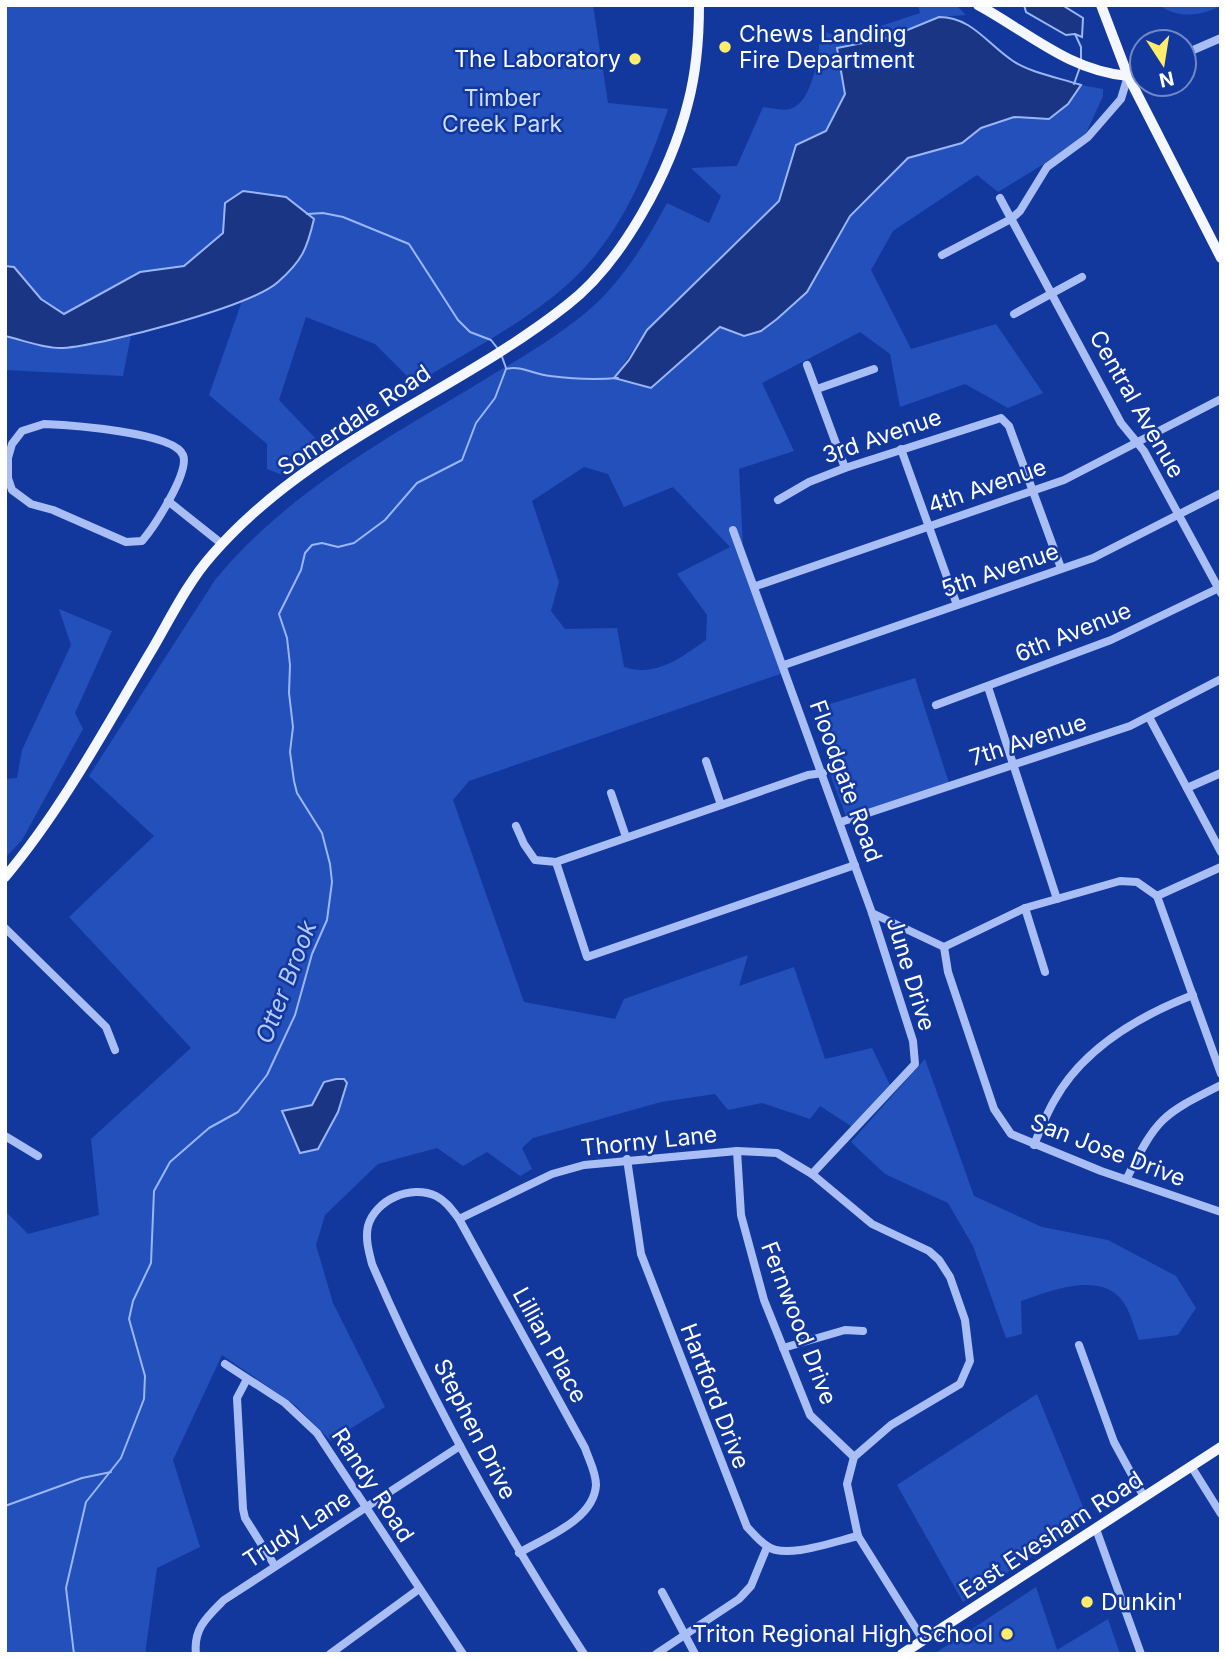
<svg xmlns="http://www.w3.org/2000/svg" width="1226" height="1659" font-family="Inter,sans-serif">
  <style>
    .green { fill: #2450bc; fill-rule: evenodd }
    .water { fill: #193584; stroke: #9ab6f8; stroke-width: 2 }
    .lines { fill: none; stroke-linecap: round; stroke-linejoin: round }
    .stream { stroke: #9ab6f8; stroke-width: 2 }
    .minor { stroke: #a8bef5; stroke-width: 8 }
    .major { stroke: #f5f7ff; stroke-width: 10 }
    .poi-dot { fill: #ffec6b; stroke: #12389e; stroke-width: 2.5 }
    .labels { text-anchor: middle; dominant-baseline: central; stroke-width: 5; stroke-linejoin: round; paint-order: stroke }
    .poi-label { font-size: 23px; fill: #fff; stroke: #12389e; text-anchor: start }
    .park-label { font-size: 23px; fill: #d0defe; stroke: #12389e }
    .street-label { font-size: 23px; fill: #fff; stroke: #12389e }
    .water-label { font-size: 24px; font-style: italic; fill: #b4c9fb; stroke: #12389e }
  </style>
  <rect width="100%" height="100%" fill="#12389e"/>
  <g class="green">
    <path d="M5 5H593L608 103 668 109C646 173 620 237 568 284 523 324 465 353 415 384L375 344 306 317 279 400 320 443 280 474 267 469V444L209 395 242 301 277 284 225 203 223 233 184 266 140 272 64 315 41 299 14 267 5 266Z"/>
    <path d="M918 5H956L966 15 938 17 888 38 837 49 845 94 826 131 796 145 779 201 647 330 614 378 651 388 720 326 744 336 807 292 850 216 908 158 962 143 981 128 1014 117 1049 119 1068 104 1081 85 1103 89V96L1083 140 998 192 977 175 893 231 871 270 911 349 996 324 1043 393 1008 408 965 384 900 407 890 354 860 332 762 383 794 451 739 469 743 545 789 671 469 781 453 800 524 1002 615 1019 624 999 748 955 739 986 794 967 825 1059 872 1048 892 1089 854 1128 820 1106 810 1119 762 1103 728 1110 715 1094 661 1102 533 1138 522 1148 532 1169 520 1176 487 1152 463 1166 437 1148 378 1164 325 1215 316 1245 333 1303 385 1407 331 1441 295 1405 222 1355 173 1460 200 1547 157 1568 145 1654H5V1211L28 1234 99 1215 91 1139 191 1048 69 917 154 836 89 776 215 580C283 497 378 443 469 389 510 364 552 341 589 310 622 281 647 241 667 203L709 223 721 196 691 168 737 166 763 107C771 108 782 111 790 109 814 102 819 51 821 30L842 39 920 13ZM584 467 608 474 624 507 673 487 730 547 677 574 707 615 706 640C682 657 655 678 624 667L617 628 565 629 551 611 559 582 532 501Z"/>
    <path d="M1159 5H1221V6C1200 16 1178 19 1159 5Z"/>
    <path d="M131 335 123 376 5 370V337L61 348Z"/>
    <path d="M59 609 112 631 75 713 83 729 22 840 5 858V779L17 778 22 750 71 645Z"/>
    <path d="M915 678 949 783 846 816 829 771 834 764 817 715 830 710V704Z"/>
    <path d="M925 1059 974 1196 1042 1227 1108 1240 1176 1276 1196 1308 1178 1335 1139 1340C1134 1328 1130 1309 1121 1299 1098 1271 1047 1292 1021 1301L1022 1334 1006 1338 973 1246 948 1203 885 1174 851 1142Z"/>
    <path d="M1037 1394 1088 1519 963 1602 897 1485Z"/>
    <path d="M1036 1587 1057 1650 1108 1619 1120 1654H934Z"/>
  </g>
  <g class="water">
    <path d="M1024 5H1062L1083 18 1082 37 1075 34 1066 35 1026 12Z"/>
    <path d="M939 17C972 17 987 44 1013 61 1031 73 1060 78 1081 85L1068 104 1049 119 1014 117 981 128 962 143 908 158 850 216 807 292 777 319 761 331 744 336 720 327 651 388 614 378 629 360 647 330 779 201 796 145 826 131 845 94 837 48 888 38Z"/>
    <path d="M243 191 286 197 314 219C307 249 302 261 278 282 250 307 103 345 63 348 45 349 23 340 5 336V266L14 267 41 299 64 314 140 272 184 266 223 233 225 203Z"/>
    <path d="M336 1079H344L347 1083 338 1112 318 1149 300 1153 282 1111 312 1105 324 1082Z"/>
  </g>
  <g class="lines">
    <g class="stream">
      <path d="M1075 34 1081 47V61"/>
      <path d="M1074 84 1080 67"/>
      <path d="M307 214 323 213 343 217 409 244 458 320 470 332 491 340 498 349"/>
      <path d="M501 354 506 368"/>
      <path d="M506 369C521 365 535 375 550 376 573 379 595 380 618 378"/>
      <path d="M5 1506 82 1478 111 1472"/>
      <path d="M74 1654 66 1588 86 1502 121 1458 144 1399 145 1376 129 1319 133 1301 151 1263 154 1191 170 1162 209 1128 238 1112 267 1075 295 1015 312 954 327 920 332 882 330 864 322 833 297 793 294 781 290 752 293 727 289 693 290 665 287 638 279 614 301 570 305 553 312 545 322 543 338 547 354 543 385 520 417 483 462 460 476 423 495 398 506 369"/>
    </g>
    <g class="minor">
      <path d="M1184 54 1221 38"/>
      <path d="M1000 198 1121 423 1144 451 1221 593"/>
      <path d="M942 255 1011 219 1020 211 1047 167 1088 137 1121 99 1128 76 1142 71"/>
      <path d="M1014 314 1082 277"/>
      <path d="M807 365 845 468"/>
      <path d="M817 389 874 369"/>
      <path d="M44 424C68 425 174 432 183 455 190 472 154 527 142 541L126 542 53 510 31 504 12 490 8 478V458L12 444 22 431Z"/>
      <path d="M901 449 957 605"/>
      <path d="M778 500 809 482 845 468 1001 418 1009 426 1061 568"/>
      <path d="M168 501 222 544"/>
      <path d="M733 530 872 913 944 947"/>
      <path d="M756 586 1064 480 1221 399"/>
      <path d="M784 665 1093 558 1221 493"/>
      <path d="M988 687 1057 899"/>
      <path d="M936 705 1111 640 1221 587"/>
      <path d="M1149 717 1221 852"/>
      <path d="M706 761 721 805"/>
      <path d="M1187 788 1221 773"/>
      <path d="M611 793 626 837"/>
      <path d="M841 822 1130 726 1221 679"/>
      <path d="M516 826 524 844 535 860 556 862 808 775 823 773"/>
      <path d="M556 862 587 957 855 865"/>
      <path d="M1157 896 1221 1074"/>
      <path d="M1157 896 1221 867"/>
      <path d="M1025 908 1045 972"/>
      <path d="M5 928 106 1027 115 1050"/>
      <path d="M944 947 948 972 994 1109 1011 1134 1101 1171 1221 1212"/>
      <path d="M944 947 1025 908 1120 881 1137 882 1157 896"/>
      <path d="M5 1136 38 1156"/>
      <path d="M1034 1145C1040 1130 1046 1115 1054 1101 1083 1048 1139 1016 1193 995"/>
      <path d="M737 1151 741 1215 764 1300 810 1415 854 1457"/>
      <path d="M627 1159 641 1254 747 1527C753 1533 759 1541 767 1546 785 1560 836 1541 858 1536"/>
      <path d="M812 1174 915 1064 913 1041 872 913"/>
      <path d="M1127 1178C1157 1118 1161 1115 1221 1085"/>
      <path d="M459 1219 552 1174 584 1165 737 1151 777 1153 812 1174 872 1224 929 1251 939 1260 950 1277 965 1320 970 1361 960 1384 891 1425 854 1457 847 1484 858 1536 923 1640"/>
      <path d="M1079 1345 1114 1442 1144 1497"/>
      <path d="M783 1348 845 1330 863 1331"/>
      <path d="M225 1364 285 1403 317 1433 463 1654"/>
      <path d="M247 1379 237 1398 243 1509 245 1518 275 1566"/>
      <path d="M1191 1466 1221 1514"/>
      <path d="M1096 1529 1141 1654"/>
      <path d="M519 1553C544 1538 594 1520 596 1485 596 1472 589 1460 585 1448L459 1219C452 1210 446 1201 436 1196 411 1184 375 1200 368 1226 365 1239 369 1252 372 1264 431 1401 503 1530 584 1654"/>
      <path d="M662 1592 695 1654"/>
      <path d="M196 1654C193 1629 207 1617 224 1600L460 1446"/>
      <path d="M330 1654 419 1589"/>
      <path d="M656 1654 739 1599 751 1586 767 1547"/>
    </g>
    <g class="major">
      <path d="M978 5C1028 32 1069 71 1128 76"/>
      <path d="M1101 5 1128 76 1221 258"/>
      <path d="M5 877C63 808 107 725 153 648 171 617 188 582 212 555 310 442 453 395 567 305 623 262 671 171 688 103 696 73 699 37 699 5"/>
      <path d="M902 1654 1221 1447"/>
    </g>
  </g>
  <g class="poi-dot">
    <circle cx="725" cy="47" r="7"/>
    <circle cx="635" cy="59" r="7"/>
    <circle cx="1087" cy="1602" r="7"/>
    <circle cx="1007" cy="1634" r="7"/>
  </g>
  <g class="labels">
    <g class="poi-label">
      <text x="739" y="34">Chews Landing<tspan x="739" dy="26">Fire Department</tspan></text>
      <text x="621" y="59" text-anchor="end">The Laboratory</text>
      <text x="1101" y="1602">Dunkin'</text>
      <text x="993" y="1634" text-anchor="end">Triton Regional High School</text>
    </g>
    <g class="park-label">
      <text x="502" y="98">Timber<tspan x="502" dy="26">Creek Park</tspan></text>
    </g>
    <g class="street-label">
      <text transform="translate(1137 404) rotate(60)">Central Avenue</text>
      <text transform="translate(354 420) rotate(-34)">Somerdale Road</text>
      <text transform="translate(882 436) rotate(-19)">3rd Avenue</text>
      <text transform="translate(987 486) rotate(-19)">4th Avenue</text>
      <text transform="translate(1000 570) rotate(-19)">5th Avenue</text>
      <text transform="translate(1073 632) rotate(-22)">6th Avenue</text>
      <text transform="translate(1028 740) rotate(-18)">7th Avenue</text>
      <text transform="translate(846 781) rotate(70)">Floodgate Road</text>
      <text transform="translate(911 974) rotate(73)">June Drive</text>
      <text transform="translate(649 1141) rotate(-6)">Thorny Lane</text>
      <text transform="translate(1108 1150) rotate(21)">San Jose Drive</text>
      <text transform="translate(799 1323) rotate(69)">Fernwood Drive</text>
      <text transform="translate(550 1345) rotate(61)">Lillian Place</text>
      <text transform="translate(715 1396) rotate(69)">Hartford Drive</text>
      <text transform="translate(475 1429) rotate(63)">Stephen Drive</text>
      <text transform="translate(373 1485) rotate(57)">Randy Road</text>
      <text transform="translate(297 1529) rotate(-33)">Trudy Lane</text>
      <text transform="translate(1051 1535) rotate(-33)">East Evesham Road</text>
    </g>
    <g class="water-label">
      <text transform="translate(286 982) rotate(-69)">Otter Brook</text>
    </g>
  </g>
  <rect width="1226" height="1659" fill="none" stroke="#ffffff" stroke-width="14"/>
  <g transform="translate(1163 63) rotate(168)"><circle r="33" fill="#12389e" stroke="#7188c5" stroke-width="2"/>
  <path d="M0-5L12 26L0 18L-12 26Z" fill="#ffec6b"/>
  <text y="-10" font-size="19" font-weight="bold" text-anchor="middle" fill="#ffffff">N</text>
  </g>
</svg>
